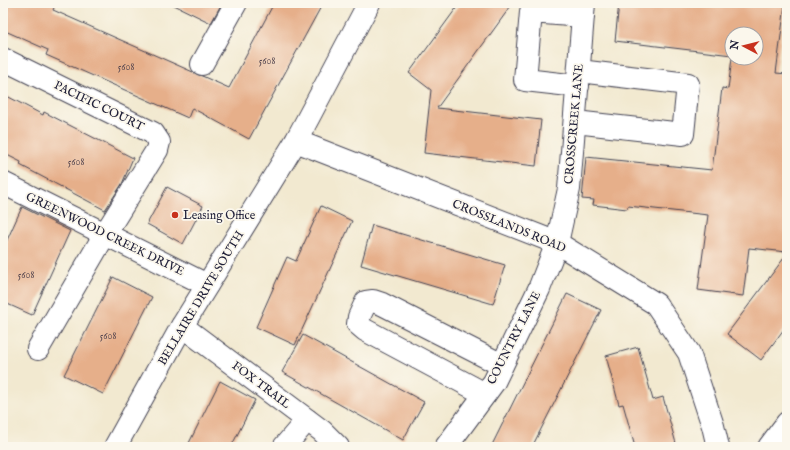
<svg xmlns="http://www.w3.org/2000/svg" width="790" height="450" font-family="'IM FELL English',serif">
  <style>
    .building { fill: #e6af8a }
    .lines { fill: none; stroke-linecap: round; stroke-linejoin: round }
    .minor-casing { stroke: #414051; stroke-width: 24 }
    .minor { stroke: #fff; stroke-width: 22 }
    .poi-dot { fill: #c8321e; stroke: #fbf7ec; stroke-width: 1.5 }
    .labels { text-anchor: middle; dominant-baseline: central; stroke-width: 3.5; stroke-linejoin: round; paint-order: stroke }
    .number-label { font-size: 10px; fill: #53454f }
    .street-label { font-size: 12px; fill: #22223b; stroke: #fbf7ec }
    .poi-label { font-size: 12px; fill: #22223b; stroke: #fbf7ec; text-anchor: start }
  </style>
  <rect width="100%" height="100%" fill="#fbf7ec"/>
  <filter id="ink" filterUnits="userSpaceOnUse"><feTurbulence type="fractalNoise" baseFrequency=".025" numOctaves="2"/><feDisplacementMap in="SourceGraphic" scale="8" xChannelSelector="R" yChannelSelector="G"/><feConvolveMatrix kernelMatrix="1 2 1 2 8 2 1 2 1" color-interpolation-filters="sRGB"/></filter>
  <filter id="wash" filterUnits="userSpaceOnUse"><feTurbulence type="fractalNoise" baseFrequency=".012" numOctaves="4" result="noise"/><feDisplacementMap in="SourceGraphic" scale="16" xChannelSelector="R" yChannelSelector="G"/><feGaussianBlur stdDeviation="0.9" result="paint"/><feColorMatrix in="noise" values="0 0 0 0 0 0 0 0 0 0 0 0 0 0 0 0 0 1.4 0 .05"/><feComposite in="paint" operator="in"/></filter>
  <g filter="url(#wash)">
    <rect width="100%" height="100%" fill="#f2e9d0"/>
    <g id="blocks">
      <g class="building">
        <path d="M3 3H56L53 10 229 88 274 3H323L249 139 192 108 188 118 46 55 48 50 3 30Z"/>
        <path d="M170 3H222L211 23Z"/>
        <path d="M460 3H513L437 108 541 120 536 166 424 153 431 90 409 73Z"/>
        <path d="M619 3H771L785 5 776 73 787 74V252L749 248 743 296 698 290 708 215 628 206 627 209 593 205 594 200 582 199 586 157 712 170 722 88 728 89 732 58H756V34H732V55L615 41Z"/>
        <path d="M3 94 43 115 44 112 133 158 122 184 105 210 20 165 21 162 3 153Z"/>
        <path d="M167 187 203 206 183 244 147 224Z"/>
        <path d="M321 206 352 221 295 345 256 327 287 257 296 261Z"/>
        <path d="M22 207 70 231 32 315 3 302V249Z"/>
        <path d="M372 225 505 265 493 304 361 265Z"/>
        <path d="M787 254V325L761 360 727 334Z"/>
        <path d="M113 277 152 297 103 394 64 375Z"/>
        <path d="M567 294 601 310 532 447H491Z"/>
        <path d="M303 335 424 402 403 440 282 372Z"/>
        <path d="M638 347 653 400 663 397 677 447H635L623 404 619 405 606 356Z"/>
        <path d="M220 381 255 400 231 447H187Z"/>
      </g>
    </g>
  </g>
  <g filter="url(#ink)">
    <use href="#blocks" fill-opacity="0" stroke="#414051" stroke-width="1"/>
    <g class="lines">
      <defs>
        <g id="minor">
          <path d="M3 59 153 133 159 142 157 150 105 234 38 349"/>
          <path d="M202 64 236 3"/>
          <path d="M578 86 525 80 531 12 583 16"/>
          <path d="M575 122 683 134 688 84 579 71"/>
          <path d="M296 141 557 243 656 304 689 353 713 426 718 447"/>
          <path d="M3 183 207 285"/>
          <path d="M182 326 322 431 338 447"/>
          <path d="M485 394 365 330 358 324 359 317 366 302 373 301 382 304 502 365"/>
          <path d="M115 447 182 326 296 141 369 3"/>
          <path d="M284 447 307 420"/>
          <path d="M446 447 494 382 539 289 557 243 569 189 584 3"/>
          <path d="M769 447 787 423"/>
        </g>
      </defs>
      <use href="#minor" class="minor-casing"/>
      <use href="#minor" class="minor"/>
    </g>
  </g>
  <circle class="poi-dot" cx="175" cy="215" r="4"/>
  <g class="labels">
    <g class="number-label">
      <text x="267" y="61">5608</text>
      <text x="126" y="67">5608</text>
      <text x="76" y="162">5608</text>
      <text x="26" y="275">5608</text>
      <text x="108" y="336">5608</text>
    </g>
    <g class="street-label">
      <text transform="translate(99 106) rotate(26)">PACIFIC COURT</text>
      <text transform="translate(574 124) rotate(-85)">CROSSCREEK LANE</text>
      <text transform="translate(509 226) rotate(22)">CROSSLANDS ROAD</text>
      <text transform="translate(105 234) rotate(26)">GREENWOOD CREEK DRIVE</text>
      <text transform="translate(201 298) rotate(-59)">BELLAIRE DRIVE SOUTH</text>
      <text transform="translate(514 338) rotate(-63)">COUNTRY LANE</text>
      <text transform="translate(261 385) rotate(37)">FOX TRAIL</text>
    </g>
    <g class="poi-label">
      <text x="183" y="215">Leasing Office</text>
    </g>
  </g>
  <rect width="790" height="450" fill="none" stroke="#fbf7ec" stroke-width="16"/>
  <g transform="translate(744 46) rotate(277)"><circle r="19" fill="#fbf7ec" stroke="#a4a2a5"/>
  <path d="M0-3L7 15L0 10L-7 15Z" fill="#c8321e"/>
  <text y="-6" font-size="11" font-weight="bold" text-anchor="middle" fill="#22223b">N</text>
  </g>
</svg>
